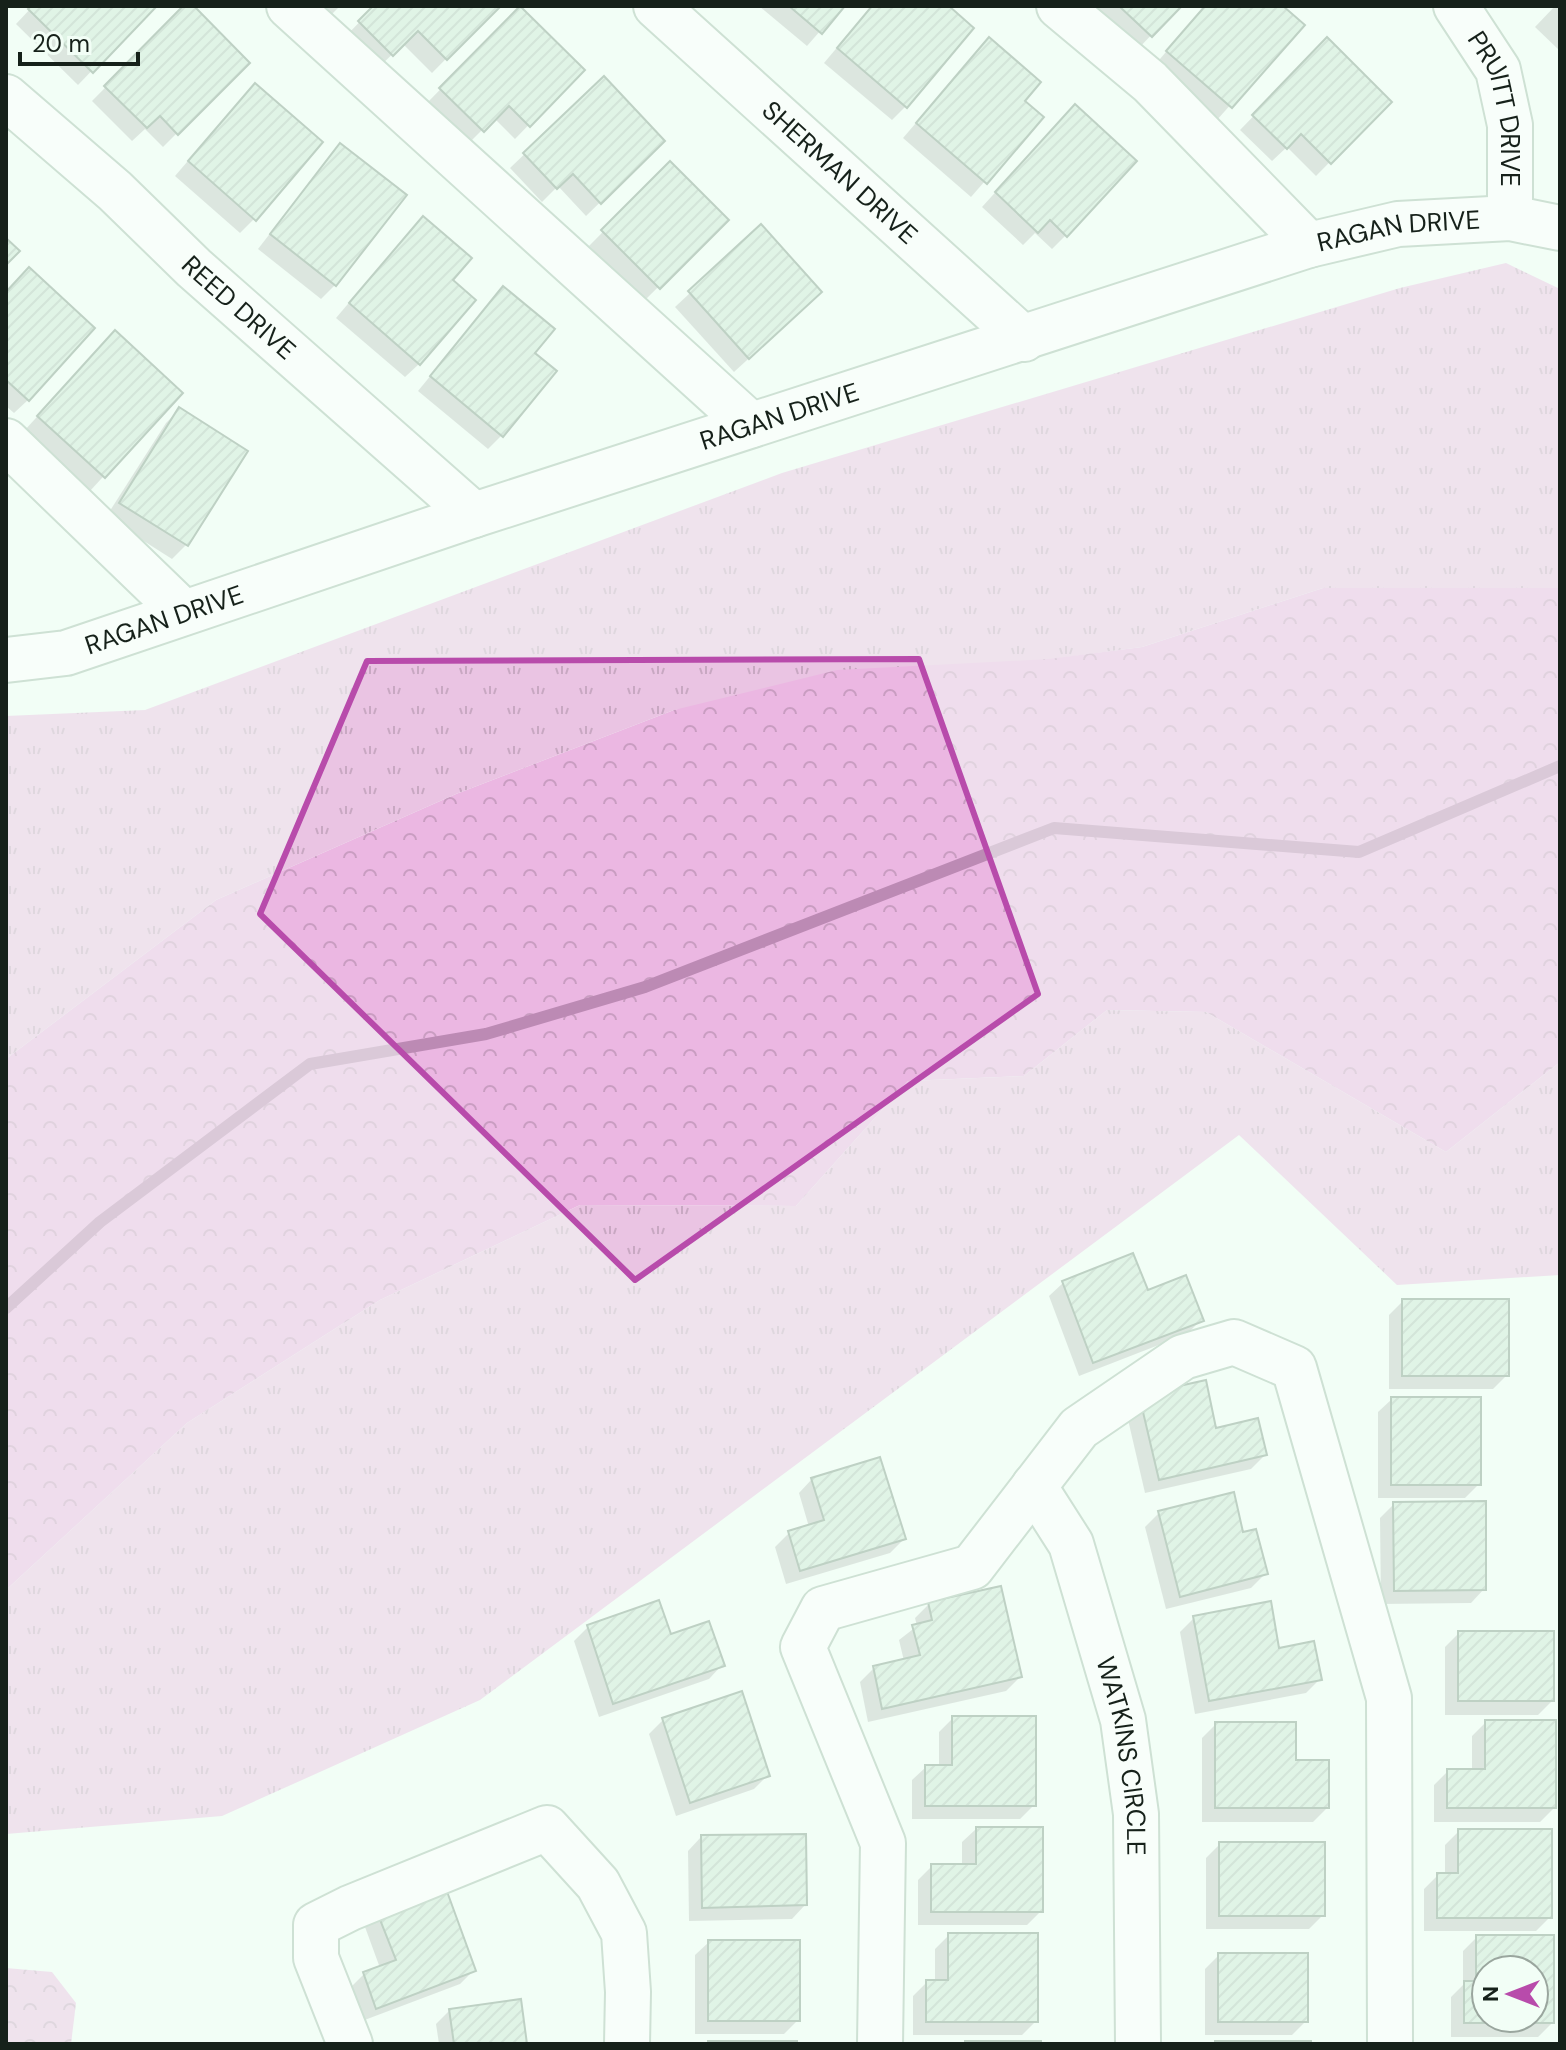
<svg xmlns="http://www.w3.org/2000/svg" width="1566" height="2050" font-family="'DM Sans',sans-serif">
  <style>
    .grass { fill: url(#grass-tufts) }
    .forest { fill: url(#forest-crowns) }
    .park { fill: url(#park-crowns) }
    .shadow { fill: #0003; fill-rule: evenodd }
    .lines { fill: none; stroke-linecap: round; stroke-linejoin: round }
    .stream { stroke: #bc8ab4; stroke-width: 12 }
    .building { fill: url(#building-hatch); stroke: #7f9b88; stroke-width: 2; fill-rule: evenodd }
    .minor-casing { stroke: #a2bfab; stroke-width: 48 }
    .minor { stroke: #fff; stroke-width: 44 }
    .marked { fill: none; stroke: #b84bab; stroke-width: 6; stroke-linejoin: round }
    .labels { text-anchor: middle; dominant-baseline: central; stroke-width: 7; stroke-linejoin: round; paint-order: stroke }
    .street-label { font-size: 26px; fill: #16211a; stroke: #f2fef6 }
  </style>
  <defs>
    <pattern id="grass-tufts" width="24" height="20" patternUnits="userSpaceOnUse" patternTransform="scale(2)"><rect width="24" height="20" fill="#eac4e3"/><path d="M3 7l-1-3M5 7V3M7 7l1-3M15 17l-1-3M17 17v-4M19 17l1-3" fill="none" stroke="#c8a8c2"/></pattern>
    <pattern id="forest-crowns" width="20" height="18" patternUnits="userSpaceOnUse" patternTransform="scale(2)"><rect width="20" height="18" fill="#ebb7e2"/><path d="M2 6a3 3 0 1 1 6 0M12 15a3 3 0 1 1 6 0" fill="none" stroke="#c99dc1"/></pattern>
    <pattern id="park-crowns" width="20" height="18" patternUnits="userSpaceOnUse" patternTransform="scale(2)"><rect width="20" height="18" fill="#eac4e3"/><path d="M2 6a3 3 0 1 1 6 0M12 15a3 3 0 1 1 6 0" fill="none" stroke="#c8a8c2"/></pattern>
    <pattern id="building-hatch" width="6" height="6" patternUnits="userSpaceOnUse" patternTransform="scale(2)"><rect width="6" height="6" fill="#cae8d3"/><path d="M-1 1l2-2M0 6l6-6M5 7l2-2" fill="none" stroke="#adc7b5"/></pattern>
  </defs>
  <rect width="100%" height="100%" fill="#f2fef6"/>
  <g class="grass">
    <path d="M1506 263 1560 289V588H1323L1142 647 674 710 456 794 216 900 6 1059V716L145 710 782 473 1400 288Z"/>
    <path d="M1107 1010 1206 1012 1446 1152 1560 1062V1275L1397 1285 1239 1135 480 1700 222 1816 6 1834V1590L187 1423 380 1300 580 1205 796 1206 908 1081 1024 1076Z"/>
  </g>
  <path class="forest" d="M1323 588H1560V1062L1446 1152 1206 1012 1107 1010 1024 1076 908 1081 796 1206 580 1205 380 1300 187 1423 6 1590V1059L216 900 456 794 674 710 837 670 1048 659 1142 647Z"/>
  <path class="park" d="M6 1968 52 1972 76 2003 71 2044H6Z"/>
  <g class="shadow">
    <path d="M33 6H154L78 85 16 24Z"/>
    <path d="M186 6H191L247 63 163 147 145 129 132 141 92 101Z"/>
    <path d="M321 6H340L330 16Z"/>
    <path d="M375 6H498L432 73 403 44 378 68 346 36Z"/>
    <path d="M759 6H842L807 46Z"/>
    <path d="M872 6H946L906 106 892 120 824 63Z"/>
    <path d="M1091 6H1179L1137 50Z"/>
    <path d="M1205 6H1280L1302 25 1216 121 1154 66Z"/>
    <path d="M1555 6H1560V51L1535 27Z"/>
    <path d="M520 8 582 70 515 139 494 118 468 144 427 103Z"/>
    <path d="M1327 40 1389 102 1316 176 1287 147 1272 161 1240 130Z"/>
    <path d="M975 54 1041 117 971 197 903 138Z"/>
    <path d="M603 79 663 141 586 216 558 186 542 202 510 168Z"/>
    <path d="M241 99 254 219 240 233 175 176Z"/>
    <path d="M1061 120 1066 235 1052 249 1035 233 1023 245 982 207Z"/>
    <path d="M340 146 404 196 335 285 321 299 258 249 327 160Z"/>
    <path d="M670 164 726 220 644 301 589 246Z"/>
    <path d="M761 227 806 306 734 372 675 307Z"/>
    <path d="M409 232 450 280 419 364 405 377 336 318Z"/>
    <path d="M6 293 28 400 14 413 6 406Z"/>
    <path d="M490 303 532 354 502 435 488 449 418 391Z"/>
    <path d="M101 347 180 393 90 491 24 431Z"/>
    <path d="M180 409 246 452 186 545 172 559 106 517 166 423Z"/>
    <path d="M1063 1283 1146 1293 1201 1320 1187 1334 1079 1376 1049 1296Z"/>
    <path d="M1403 1301 1507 1375 1493 1389H1389V1315Z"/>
    <path d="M1140 1397 1215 1430 1265 1455 1251 1469 1145 1493 1126 1411Z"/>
    <path d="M1392 1399 1479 1484 1465 1498H1378V1412Z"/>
    <path d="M812 1479 904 1539 890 1553 786 1584 775 1547 789 1533 809 1527 799 1493Z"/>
    <path d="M1394 1504 1484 1589 1471 1603 1381 1604 1380 1518Z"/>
    <path d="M1159 1513 1242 1534 1265 1574 1251 1588 1166 1609 1145 1527Z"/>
    <path d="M929 1604 1020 1677 1006 1691 868 1722 860 1682 874 1668 904 1661 899 1640 917 1626 915 1618Z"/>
    <path d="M1194 1618 1278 1650 1320 1679 1306 1693 1195 1714 1180 1632Z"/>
    <path d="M588 1627 670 1637 722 1665 709 1679 599 1717 574 1641Z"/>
    <path d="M1459 1633 1552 1701 1538 1715H1445V1647Z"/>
    <path d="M741 1694 768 1775 754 1789 676 1816 649 1734 663 1720Z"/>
    <path d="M953 1718 1034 1805 1020 1819H912V1780L926 1767H939V1732Z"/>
    <path d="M1486 1722 1554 1808 1540 1822H1434V1785L1448 1771H1472V1736Z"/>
    <path d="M1216 1724 1294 1762 1327 1808 1313 1822H1202V1738Z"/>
    <path d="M976 1829 1041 1911 1027 1925H918V1880L932 1866H962V1842Z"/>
    <path d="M1459 1831 1550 1917 1536 1931H1424V1889L1438 1875H1445V1845Z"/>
    <path d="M701 1837 805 1905 792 1919 689 1921 688 1851Z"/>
    <path d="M1220 1844 1323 1915 1309 1929H1206V1858Z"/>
    <path d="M379 1913 474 1970 460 1984 362 2021 350 1988 364 1974 380 1968 365 1927Z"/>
    <path d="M949 1935 1036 2021 1022 2035H913V1996L927 1982H935V1949Z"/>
    <path d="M1477 1937H1552V2023L1538 2037H1451V1997L1463 1985V1951ZM1486 1970H1534V2018H1486Z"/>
    <path d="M709 1942 798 2020 784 2034H695V1955Z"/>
    <path d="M1219 1955 1306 2021 1292 2035H1205V1969Z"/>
    <path d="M450 2010 525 2044H439L436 2024Z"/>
  </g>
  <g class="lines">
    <path class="stream" d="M6 1308 100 1222 310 1064 486 1034 645 987 1054 828 1359 852 1560 766"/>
  </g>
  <g class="building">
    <path d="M31 6H157L93 73 28 9Z"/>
    <path d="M183 6H194L250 63 178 135 160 116 147 128 104 86Z"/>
    <path d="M373 6H501L447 60 418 31 393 56 358 21Z"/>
    <path d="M520 6 585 70 530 127 509 106 484 132 439 88Z"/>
    <path d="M789 6H845L822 34Z"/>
    <path d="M872 6H949L974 28 907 108 837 48Z"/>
    <path d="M1119 6H1182L1152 37Z"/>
    <path d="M1205 6H1283L1305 25 1232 108 1166 51Z"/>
    <path d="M989 37 1041 82 1025 101 1044 117 987 184 916 123Z"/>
    <path d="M1327 37 1392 102 1331 164 1301 134 1287 149 1252 115Z"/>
    <path d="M604 76 665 141 601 204 573 174 557 189 523 153Z"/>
    <path d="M255 83 323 142 256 221 188 161Z"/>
    <path d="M1075 104 1137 161 1067 237 1050 220 1038 233 995 192Z"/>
    <path d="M340 143 407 195 336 286 270 234Z"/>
    <path d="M670 161 729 220 660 289 601 230Z"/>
    <path d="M423 216 472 258 453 280 476 300 420 365 349 303Z"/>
    <path d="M761 224 822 292 749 359 688 291Z"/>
    <path d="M6 238 20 251 6 265Z"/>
    <path d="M29 267 95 328 29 401 6 380V292Z"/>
    <path d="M503 286 555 329 535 353 557 371 503 437 430 376Z"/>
    <path d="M115 330 183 393 105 478 37 416Z"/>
    <path d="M179 407 248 451 188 546 119 503Z"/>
    <path d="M1133 1253 1148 1290 1186 1275 1204 1321 1093 1363 1062 1281Z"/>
    <rect x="1402" y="1299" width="107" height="77"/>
    <path d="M1206 1380 1216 1428 1258 1418 1267 1455 1159 1480 1139 1395Z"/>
    <rect x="1391" y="1397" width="90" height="88"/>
    <path d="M880 1457 906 1539 800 1571 788 1531 824 1520 811 1478Z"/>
    <path d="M1234 1492 1243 1532 1256 1529 1268 1574 1180 1597 1158 1511Z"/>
    <path d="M1486 1501V1590L1394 1591 1393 1502Z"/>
    <path d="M1001 1586 1022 1677 882 1709 873 1666 920 1655 912 1625 932 1620 928 1602Z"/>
    <path d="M659 1600 671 1634 709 1621 725 1666 613 1704 587 1625Z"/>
    <path d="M1271 1601 1279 1648 1314 1641 1322 1680 1209 1701 1193 1616Z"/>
    <rect x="1458" y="1631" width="96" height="70"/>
    <path d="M742 1691 770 1776 690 1803 662 1718Z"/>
    <path d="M952 1716H1036V1806H925V1765H952Z"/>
    <path d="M1485 1720H1556V1808H1447V1769H1485Z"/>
    <path d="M1215 1722H1296V1760H1329V1808H1215Z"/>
    <path d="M976 1827H1043V1912H931V1864H976Z"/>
    <path d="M1458 1829H1552V1918H1437V1873H1458Z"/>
    <path d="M806 1834 807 1905 702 1908 701 1835Z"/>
    <rect x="1219" y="1842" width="106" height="74"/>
    <path d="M445 1886 476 1971 376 2009 363 1972 396 1960 377 1912Z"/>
    <path d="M948 1933H1038V2022H926V1980H948Z"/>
    <path d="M1476 1935H1554V2023H1464V1981H1476ZM1486 1970H1534V2018H1486Z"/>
    <rect x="708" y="1940" width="92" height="81"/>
    <rect x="1218" y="1953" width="90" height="69"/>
    <path d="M521 1999 527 2044H454L449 2009Z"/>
    <rect x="708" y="2041" width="89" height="3"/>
    <rect x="965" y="2041" width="76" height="3"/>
    <rect x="1215" y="2041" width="96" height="3"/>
  </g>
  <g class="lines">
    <defs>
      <g id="minor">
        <path d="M289 6 751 425"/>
        <path id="s1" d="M656 6 1024 339"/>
        <path d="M1059 6 1150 82 1309 245"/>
        <path id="s2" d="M1456 6 1498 70 1510 125V218"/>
        <path id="s3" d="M6 97 115 191 194 268 474 515"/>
        <path d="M6 441 183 612"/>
        <path id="s4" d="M6 660 66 653 474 515 1309 245 1398 224 1510 218 1560 228"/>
        <path id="s5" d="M1034 1486 1071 1544 1123 1720 1136 1814 1138 2044"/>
        <path d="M350 2044 316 1958V1925L350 1908 547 1828 598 1884 624 1933 628 1992 627 2044"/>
        <path d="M880 2044 883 1843 803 1647 823 1609 972 1567 1079 1428 1183 1357 1234 1342 1294 1368 1389 1698 1390 2044"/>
      </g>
    </defs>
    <use href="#minor" class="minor-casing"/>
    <use href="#minor" class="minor"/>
  </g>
  <path d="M0 0H1566V2050H0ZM919 659 1038 994 635 1280 260 914 367 661Z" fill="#f2fef6" fill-opacity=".55" fill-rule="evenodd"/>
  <path class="marked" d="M919 659 1038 994 635 1280 260 914 367 661Z"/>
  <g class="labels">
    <g class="street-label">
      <text stroke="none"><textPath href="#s2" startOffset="114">PRUITT DRIVE</textPath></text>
      <text stroke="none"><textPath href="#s1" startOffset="248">SHERMAN DRIVE</textPath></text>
      <text stroke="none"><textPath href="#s4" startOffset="1460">RAGAN DRIVE</textPath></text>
      <text stroke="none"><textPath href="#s3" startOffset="314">REED DRIVE</textPath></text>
      <text stroke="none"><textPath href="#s4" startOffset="812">RAGAN DRIVE</textPath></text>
      <text stroke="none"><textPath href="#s4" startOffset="164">RAGAN DRIVE</textPath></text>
      <text stroke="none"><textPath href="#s5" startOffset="288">WATKINS CIRCLE</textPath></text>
    </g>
  </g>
  <rect width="1566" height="2050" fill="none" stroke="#16211a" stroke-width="16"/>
  <g transform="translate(1510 1994) rotate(270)"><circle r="38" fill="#f2fef6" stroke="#9aa69e" stroke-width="2"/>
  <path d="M0-6L14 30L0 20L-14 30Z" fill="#b84bab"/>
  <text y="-12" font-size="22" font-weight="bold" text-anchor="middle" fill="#16211a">N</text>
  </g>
  <path d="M20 52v12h118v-12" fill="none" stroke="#16211a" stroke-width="4"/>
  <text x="32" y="52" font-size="24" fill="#16211a" stroke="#f2fef6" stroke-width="6" paint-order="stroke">20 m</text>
</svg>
